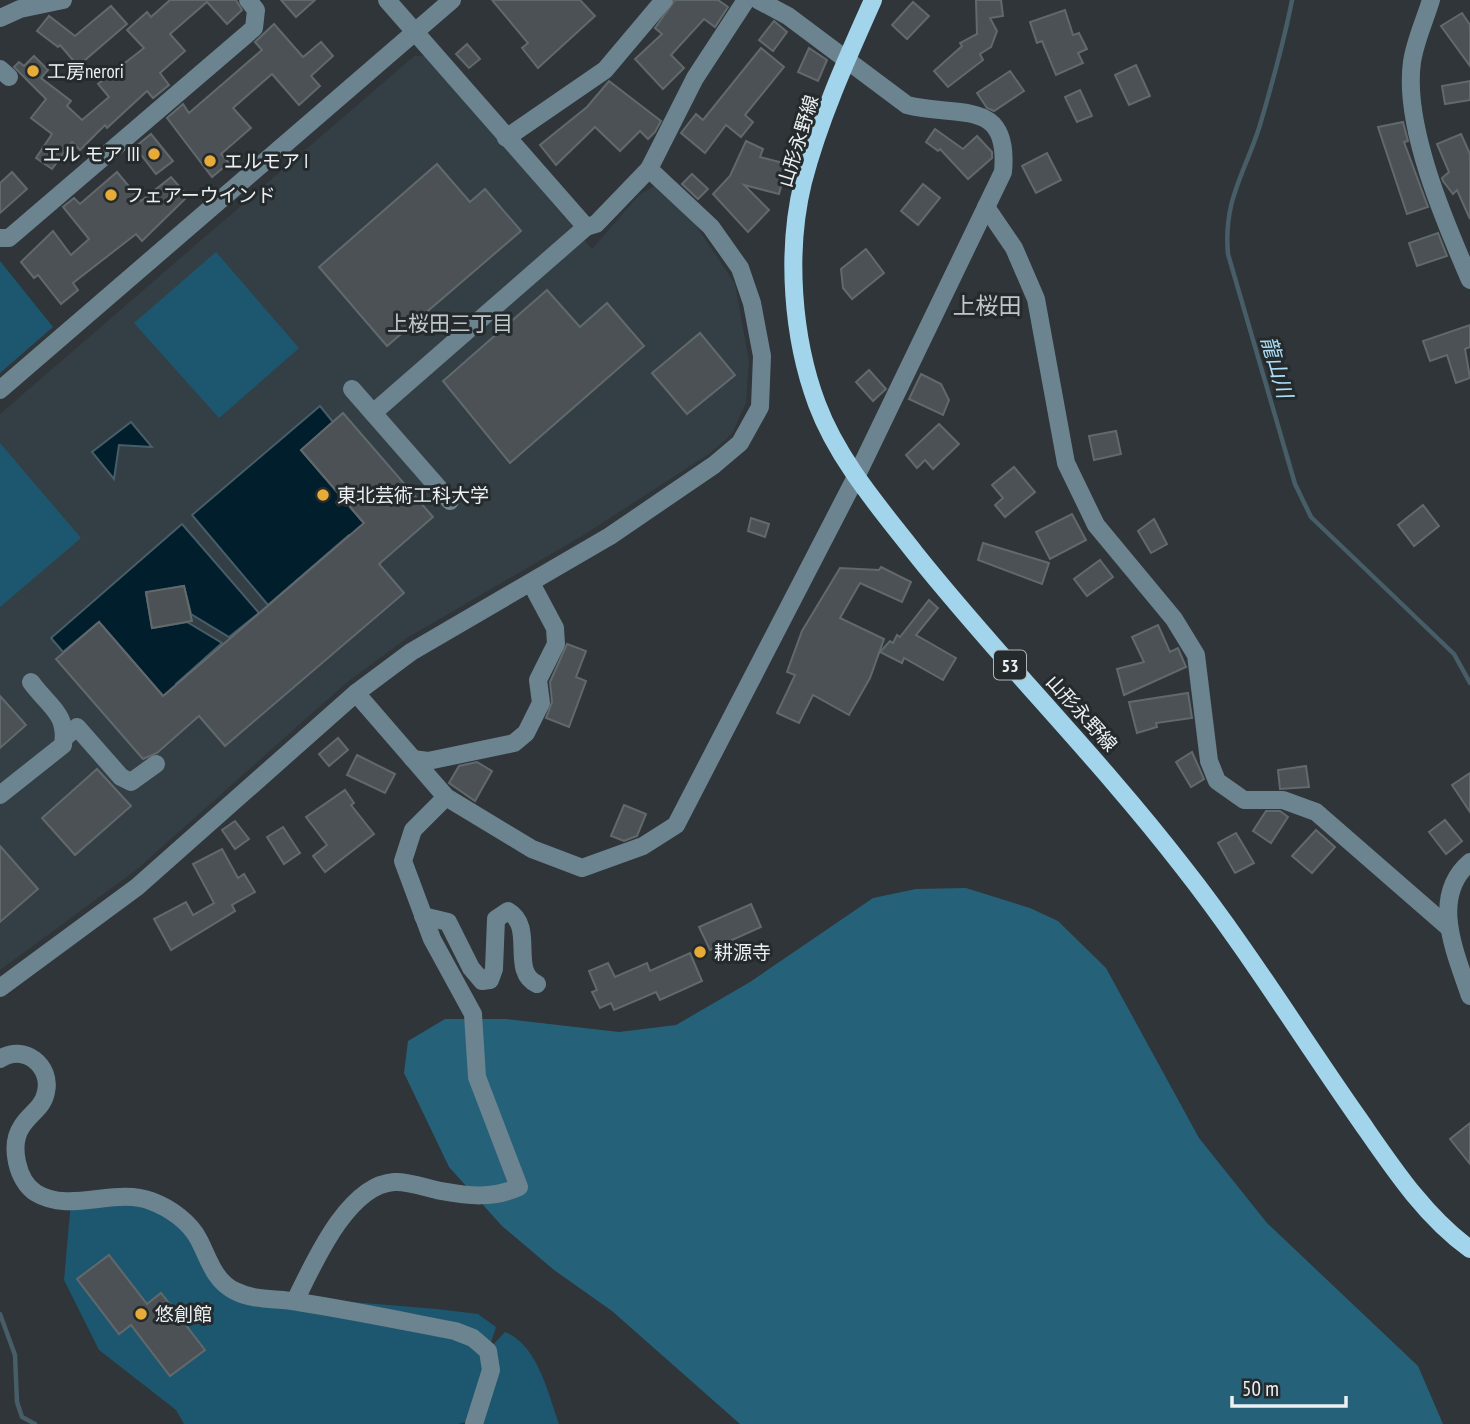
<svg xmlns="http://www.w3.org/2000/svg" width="1470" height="1424" font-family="'PT Sans Narrow','Noto Sans JP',sans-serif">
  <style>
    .built { fill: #333f45 }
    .green { fill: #1d576f }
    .forest { fill: #26617a }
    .water { fill: #001e2b; stroke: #475d67; stroke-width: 2 }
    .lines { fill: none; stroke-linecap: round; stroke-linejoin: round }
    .stream { stroke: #475d67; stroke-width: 4.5 }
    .building { fill: #4b5154; stroke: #62696c; stroke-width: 2 }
    .minor { stroke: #6c8490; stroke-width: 18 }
    .major { stroke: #a2d4ec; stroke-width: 18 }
    .poi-dot { fill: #e7ac37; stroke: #252a2d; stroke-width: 2.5 }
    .labels { text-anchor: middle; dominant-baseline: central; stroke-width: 6; stroke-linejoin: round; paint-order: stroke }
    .shield { fill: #252a2d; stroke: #b0b5b7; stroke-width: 2 }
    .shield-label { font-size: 18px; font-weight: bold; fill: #ecf0f2 }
    .poi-label { font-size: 19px; fill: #ecf0f2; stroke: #252a2d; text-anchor: start }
    .street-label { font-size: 19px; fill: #ecf0f2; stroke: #252a2d }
    .neighbourhood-label { font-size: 21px; fill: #c0c7cb; stroke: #252a2d }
    .water-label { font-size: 21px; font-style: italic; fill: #aedff8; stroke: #252a2d }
    .quarter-label { font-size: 23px; fill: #c0c7cb; stroke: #252a2d }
  </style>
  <rect width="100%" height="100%" fill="#2f3538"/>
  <path class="built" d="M414 56H426L592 249 639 195 654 186 693 221 735 284 749 361 746 403 732 434 709 454 582 536 407 638 346 683 135 871 0 970V414Z"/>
  <g class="green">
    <path d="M216 252 299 348 219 418 134 323Z"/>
    <path d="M0 261 53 327 0 373Z"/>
    <path d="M0 443 81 538 0 607Z"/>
    <path d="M71 1201 156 1203 241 1293 437 1309 478 1314 496 1327 489 1349 505 1332C538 1345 548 1394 559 1424H474L475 1419 458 1424H184L176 1410 99 1350 64 1280Z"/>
  </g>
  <path class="forest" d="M966 888 1030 908 1058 921 1106 968 1199 1138 1267 1223 1418 1366 1443 1424H740L612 1311 554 1270 502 1226 449 1167 404 1073 408 1041 445 1019H506L619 1032 676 1025 750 982 873 898 916 889Z"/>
  <g class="water">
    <path d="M320 406 333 422 301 450 379 541 349 535 268 605 192 515Z"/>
    <path d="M131 422 152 447 119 445 114 479 92 452Z"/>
    <path d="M182 524 259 613 229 637 191 614 184 586 146 593 152 628 187 622 222 643 176 684 178 713 99 622 63 652 51 638Z"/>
  </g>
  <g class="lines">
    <g class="stream">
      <path d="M1292 0C1284 42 1272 84 1260 125 1245 173 1223 200 1228 254L1295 484 1311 517 1454 654 1470 683"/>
      <path d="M0 1314 15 1355 17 1402 22 1417 35 1424"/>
    </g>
  </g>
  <g class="building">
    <path d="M170 0H236L242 10 227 24 207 2 170 34 185 51 160 73 169 85 153 98 147 91 107 128 105 125 80 150 72 142 52 169 36 158 52 134 31 118 46 99 14 67 19 62 24 66 34 56 48 70 41 78 71 101 67 106 82 120 109 97 98 84 144 48 127 30 147 12 151 17Z"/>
    <path d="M281 0H315L296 17Z"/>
    <path d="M492 0H580L595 16 538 68 522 48 528 43Z"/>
    <path d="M675 0H718L728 7 715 27 704 19 671 55 684 68 663 89 635 59 662 34 655 28Z"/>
    <path d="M976 0H1001L1003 16 990 18 997 31 991 47 980 54 983 60 948 87 934 71 962 46 960 43 977 34Z"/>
    <path d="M913 2 929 16 907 39 892 25Z"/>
    <path d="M111 6 127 24 78 66 60 45 58 47 37 31 49 16 75 36Z"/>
    <path d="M1065 10 1073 35 1079 33 1087 49 1078 53 1083 63 1056 75 1042 41 1037 43 1030 22Z"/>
    <path d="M1462 13 1470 25V66L1441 26Z"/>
    <path d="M774 21 787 32 773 51 759 40Z"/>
    <path d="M274 24 303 57 321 42 333 56 311 76 320 86 299 105 272 74 233 108 251 128 221 154 229 163 212 177 167 118 183 104 189 113 262 50 255 42Z"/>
    <path d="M467 44 480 59 469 68 456 54Z"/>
    <path d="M761 48 784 67 745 115 753 122 741 137 726 125 705 153 681 133 696 114 703 120Z"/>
    <path d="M809 48 827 60 818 81 798 72Z"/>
    <path d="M1136 65 1150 96 1129 105 1115 75Z"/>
    <path d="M1010 71 1024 91 994 111 987 108 977 93Z"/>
    <path d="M609 81 661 121 655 132 648 139 640 131 620 151 595 127 556 165 540 145 587 107Z"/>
    <path d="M1470 81V100L1445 104 1442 86Z"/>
    <path d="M1080 90 1092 116 1077 122 1065 97Z"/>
    <path d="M1403 122 1408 141 1404 142 1428 207 1407 214 1378 127Z"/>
    <path d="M935 129 963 149 977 136 992 152V158L968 179 940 149 938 151 926 142Z"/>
    <path d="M151 134 173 161 156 174 135 147Z"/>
    <path d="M1461 134 1470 154V219L1457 190 1453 194 1443 181 1442 178 1449 172 1437 144Z"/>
    <path d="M746 141 763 149 760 157 787 164 779 194 744 185 769 210 748 232 713 194 730 176Z"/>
    <path d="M1047 153 1061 180 1036 193 1022 166Z"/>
    <path d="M437 164 470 202 485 189 521 231 387 346 319 267Z"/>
    <path d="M12 172 27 189 0 213V183Z"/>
    <path d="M117 172 141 201 171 177 188 196 142 241 136 234 73 283 78 290 61 304 38 275 34 278 21 262 53 231 71 255 89 239 63 207 74 198 80 204Z"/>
    <path d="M692 174 708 189 698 199 682 184Z"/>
    <path d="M923 184 940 198 918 225 901 211Z"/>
    <path d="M1438 233 1447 256 1417 266 1409 243Z"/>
    <path d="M866 249 884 273 852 299 843 288 841 269Z"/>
    <path d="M547 290 580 327 607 303 644 346 510 463 443 381Z"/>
    <path d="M1470 325V347L1465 349 1470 378 1456 383 1447 355 1430 361 1423 341Z"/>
    <path d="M700 333 735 375 687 414 652 373Z"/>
    <path d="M869 370 886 389 873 401 856 382Z"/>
    <path d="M921 374 941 384 949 400 943 415 909 399Z"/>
    <path d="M343 413 433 517 379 564 404 593 225 746 199 716 157 753 143 759 56 659 99 622 163 696 364 523 301 450Z"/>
    <path d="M939 424 959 444 933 469 925 460 917 468 906 455Z"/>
    <path d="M1116 431 1121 454 1094 460 1089 436Z"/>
    <path d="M1014 467 1035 492 1005 517 995 505 1003 498 992 485Z"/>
    <path d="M1423 505 1439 526 1414 546 1398 525Z"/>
    <path d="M1072 514 1086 540 1050 559 1036 532Z"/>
    <path d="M751 518 769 524 765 537 748 531Z"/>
    <path d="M1154 519 1167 544 1151 553 1138 531Z"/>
    <path d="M983 543 1049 563 1042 584 978 560Z"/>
    <path d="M1100 560 1113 577 1087 596 1074 579Z"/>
    <path d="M881 567 911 582 902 602 860 583 840 618 884 639 870 678 849 715 813 695 799 723 777 713 795 675 787 672 802 631 840 568 879 570Z"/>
    <path d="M184 586 192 621 152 628 146 592Z"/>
    <path d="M929 600 938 608 916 635 956 658 943 680 904 658 902 663 880 652 890 641 893 643 897 635 900 637Z"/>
    <path d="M1158 625 1170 652 1178 648 1186 667 1124 695 1117 669 1144 662 1132 637Z"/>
    <path d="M567 644 586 651 576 677 586 681 569 727 546 718 552 702 550 682Z"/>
    <path d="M1188 693 1192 718 1156 723 1157 727 1137 733 1129 702Z"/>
    <path d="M0 696 26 725 0 748Z"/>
    <path d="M338 738 348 750 329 766 319 754Z"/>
    <path d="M1192 752 1204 779 1191 787 1176 762Z"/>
    <path d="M357 755 395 774 385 793 347 775Z"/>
    <path d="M477 762 492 771 475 801 449 783 459 766Z"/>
    <path d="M1306 766 1309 787 1280 789 1278 770Z"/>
    <path d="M97 769 131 806 75 855 42 818Z"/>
    <path d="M1470 773V812L1452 785Z"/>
    <path d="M345 790 354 803 351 805 374 834 325 872 313 856 327 845 306 817Z"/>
    <path d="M624 805 646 814 637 836 624 841 611 836Z"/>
    <path d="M1266 811H1280L1288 817 1271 843 1253 831Z"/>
    <path d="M1445 820 1462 841 1446 854 1429 832Z"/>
    <path d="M235 821 249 839 235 849 222 830Z"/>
    <path d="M283 827 300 853 284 864 267 837Z"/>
    <path d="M1316 830 1335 847 1312 873 1292 856Z"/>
    <path d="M1236 833 1254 863 1235 873 1218 843Z"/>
    <path d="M0 846 38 889 0 922Z"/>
    <path d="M222 849 238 878 244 874 255 892 232 905 235 911 171 950 154 919 186 902 193 915 214 903 193 864Z"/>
    <path d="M751 904 761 927 710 950 699 927Z"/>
    <path d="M690 953 702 981 660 1000 656 992 614 1010 611 1003 600 1008 592 992 597 990 589 971 608 963 615 977 647 963 650 971Z"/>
    <path d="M1470 1123V1164L1450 1139Z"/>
    <path d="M109 1255 147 1304 161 1293 205 1350 170 1376 131 1325 119 1334 77 1279Z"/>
  </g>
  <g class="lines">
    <g class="minor">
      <path d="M387 0 586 227"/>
      <path d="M1431 0C1425 20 1415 41 1412 62 1403 126 1445 222 1470 280"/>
      <path d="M0 18 20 9 63 0"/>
      <path d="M0 69 9 77"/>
      <path d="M506 138 605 70 664 0"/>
      <path d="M986 207 1014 248 1036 299 1066 463 1096 525 1174 619 1196 655 1209 761 1217 781 1244 800H1283L1316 812 1448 927"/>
      <path d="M0 238H9L254 28 256 10 248 0"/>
      <path d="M352 389 450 501"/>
      <path d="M0 390 452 0"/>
      <path d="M373 413 586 227 596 224 649 169 695 78 746 0"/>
      <path d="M356 693 446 797 532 849 582 868 643 846 676 825 856 477 1003 172C1010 97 958 118 907 105L788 16 758 0"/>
      <path d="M64 738 77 727 121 777 131 782 156 764"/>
      <path d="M413 759 428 761 514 743 526 733 541 703 538 680 556 644 555 628 531 583"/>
      <path d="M0 795 63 745C68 713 48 706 31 682"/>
      <path d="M1470 862C1429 897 1456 954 1470 996"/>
      <path d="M423 916 448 922 471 968 482 981 490 980 494 969 496 919 508 911C536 927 509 971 537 984"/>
      <path d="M0 988 137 887 356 693 411 652 610 536 714 465 740 443 760 407 762 356 752 303 740 268 711 227 649 169"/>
      <path d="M0 1059C24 1043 52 1066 46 1092 43 1108 30 1113 22 1126 9 1145 17 1181 36 1193 70 1214 115 1187 151 1201 170 1208 190 1222 199 1240 209 1259 214 1281 235 1291 255 1301 276 1298 298 1302 350 1310 403 1321 455 1331L473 1338 488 1351 491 1370 474 1424"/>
      <path d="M295 1301C313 1265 347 1185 394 1182 408 1181 426 1188 441 1191 469 1196 492 1199 519 1187L477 1077 473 1014 432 939 403 861 413 830 446 797"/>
    </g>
    <path class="major" d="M873 0C847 58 819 120 803 182 786 251 792 337 817 404 838 460 879 507 915 553 1001 661 1099 758 1183 867 1246 947 1300 1035 1359 1119 1391 1165 1424 1216 1470 1249"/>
  </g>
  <g class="poi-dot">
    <circle cx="33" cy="71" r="7"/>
    <circle cx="154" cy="154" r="7"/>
    <circle cx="210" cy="161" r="7"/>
    <circle cx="111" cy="195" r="7"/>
    <circle cx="323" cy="495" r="7"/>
    <circle cx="700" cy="952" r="7"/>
    <circle cx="141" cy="1314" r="7"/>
  </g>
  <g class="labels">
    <rect class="shield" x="994" y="650.5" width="32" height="29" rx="5"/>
    <g class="shield-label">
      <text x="1010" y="665">53</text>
    </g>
    <g class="poi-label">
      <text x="47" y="71">工房nerori</text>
      <text x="140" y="154" text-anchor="end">エル モア III</text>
      <text x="224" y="161">エルモア I</text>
      <text x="125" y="195">フェアーウインド</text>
      <text x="337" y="495">東北芸術工科大学</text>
      <text x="714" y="952">耕源寺</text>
      <text x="155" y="1314">悠創館</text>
    </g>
    <g class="street-label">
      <text transform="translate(798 141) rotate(-73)">山形永野線</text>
      <text transform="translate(1082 713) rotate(48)">山形永野線</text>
    </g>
    <g class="neighbourhood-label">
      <text x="450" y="323">上桜田三丁目</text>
    </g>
    <g class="water-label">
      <text transform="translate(1277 367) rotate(74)">龍山川</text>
    </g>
    <g class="quarter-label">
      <text x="987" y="305">上桜田</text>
    </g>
  </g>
  <path d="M1232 1396v10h114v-10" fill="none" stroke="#ecf0f2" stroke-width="3.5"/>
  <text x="1242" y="1396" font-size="21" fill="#ecf0f2" stroke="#252a2d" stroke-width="5" paint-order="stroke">50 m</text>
</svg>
